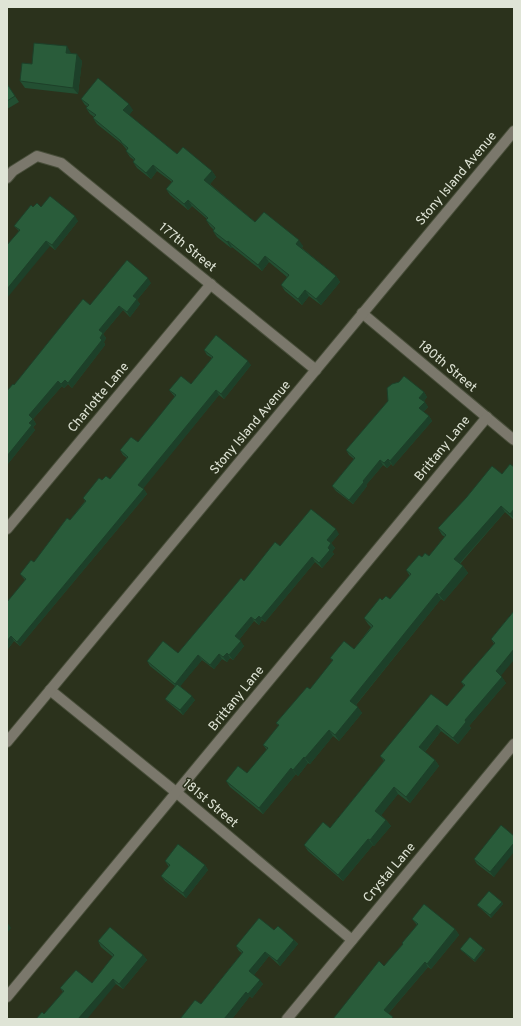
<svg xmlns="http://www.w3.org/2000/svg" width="521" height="1026" font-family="Overpass,sans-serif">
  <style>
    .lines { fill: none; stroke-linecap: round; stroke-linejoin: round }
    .minor-casing { stroke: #484e3a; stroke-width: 12 }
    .minor { stroke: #7b786c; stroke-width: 10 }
    .wall { fill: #234f32 }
    .shaded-wall { fill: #1d4029 }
    .building { fill: #295c3a; stroke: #1d4029 }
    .labels { text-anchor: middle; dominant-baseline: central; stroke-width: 3; stroke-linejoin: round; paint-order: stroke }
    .street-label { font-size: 13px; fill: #dfe4d6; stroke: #2b321c }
  </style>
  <rect width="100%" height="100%" fill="#2b321c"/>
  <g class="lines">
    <defs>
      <g id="minor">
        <path d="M7 178 13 171 37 156 61 163 316 370"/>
        <path d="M362 313 514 440"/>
        <path d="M7 529 211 284"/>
        <path d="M50 690 177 793 352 940"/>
        <path d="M7 742 514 131"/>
        <path d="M7 997 487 417"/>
        <path d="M287 1019 514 744"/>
      </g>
    </defs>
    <use href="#minor" class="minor-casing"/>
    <use href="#minor" class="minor"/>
  </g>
  <g class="wall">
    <path d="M71 53 82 61 78 94 25 88 20 81 32 64Z"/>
    <path d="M7 84 19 102 7 109Z"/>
    <path d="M81 99 133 110 129 115 177 154 212 171 216 177 210 184 255 222 303 246 302 248 336 276 340 282 321 305 309 296 302 305 285 291 281 285 287 277 269 262 262 271 232 247 231 248 217 237 213 231 214 230 210 226 206 220 207 219 192 206 188 210 170 195 166 189 172 182 157 171 151 179 137 168 133 162 134 160 130 157 126 151 127 150 122 144 97 124 93 118 94 117 90 114 86 108 87 106 85 105Z"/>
    <path d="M33 207H41L78 221 55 250 50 246 19 231 14 226Z"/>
    <path d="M151 283 137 300 140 304 130 317 123 310 103 334 106 338 104 342 105 345 72 388 68 384 64 388 62 386 33 419 36 424 33 427 35 430 7 465 14 385 90 305Z"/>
    <path d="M204 350 251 365 224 399 219 395 143 488 147 494 20 646 14 641 7 650 25 580 20 574 34 562 70 520 85 501 83 498 102 480 110 479 127 458 123 455 120 450 138 442 175 397 169 390 191 384 212 358 207 355Z"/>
    <path d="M424 392 427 397 424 401 428 407 423 412 429 416 432 421 393 466 391 464 387 468 383 465 366 485 367 486 353 504 336 491 332 486 354 459 349 455 346 450 388 401Z"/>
    <path d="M514 467V520L505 512 460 564 463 566 468 573 444 601 441 599 356 705 362 713 339 741 333 736 310 764 308 763 298 776 296 774 263 814 230 787 226 781 247 773 267 750 263 745 279 726 276 723 310 689 333 661 330 658 354 649 371 627 368 624 364 618 382 600 390 599 410 576 406 570 422 557 429 556 445 537 442 535 438 528 502 474Z"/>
    <path d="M339 534 331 543 335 548 332 552 334 554 322 568 315 562 265 622 262 620 259 625 254 621 239 640 244 646 233 660 230 658 227 662 222 659 214 669 202 660 180 686 195 700 183 715 169 703 165 699 175 686 150 666 147 661 178 653 244 581 280 546Z"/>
    <path d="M514 611 501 676 506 683 469 726 471 728 458 744 441 731 425 752 435 760 439 766 410 803 398 794 381 815 386 820 391 826 374 846 373 845 343 881 308 851 304 845 330 828 384 761 380 756 447 706 464 686 461 682 494 644 491 639Z"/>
    <path d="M514 836 494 877 477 864 474 859Z"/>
    <path d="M165 861 205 865 208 870 186 898 165 881 161 876 169 867Z"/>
    <path d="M502 902 503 904 491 918 479 907 477 905Z"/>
    <path d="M412 919 455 929 459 935 431 969 428 967 388 1014 333 1019 384 966 403 944 417 925Z"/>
    <path d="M274 930 294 940 298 944 280 966 269 956 254 975 263 984 252 998 250 996 232 1019H180L201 1004 242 953 239 951 236 946Z"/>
    <path d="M98 941 143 955 147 960 123 989 116 984 44 1014 63 992 60 988 92 983 113 957 101 947Z"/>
    <path d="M483 948 485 950 475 962 462 951 460 949Z"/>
  </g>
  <g class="shaded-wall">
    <path d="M67 46 71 53V60L66 53Z"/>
    <path d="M77 54 82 61 78 94 73 88Z"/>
    <path d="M129 104 133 110 128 116 123 110Z"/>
    <path d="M153 165 157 171 151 179 146 173Z"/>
    <path d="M212 171 216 177 208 186 204 180Z"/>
    <path d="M188 200 192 206 188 210 184 204Z"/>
    <path d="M75 216 78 221 55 250 52 245Z"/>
    <path d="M299 240 303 246 300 250 296 244Z"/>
    <path d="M46 241 50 246 7 298V289Z"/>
    <path d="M228 241 232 247 231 248 227 242Z"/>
    <path d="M265 256 269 262 262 271 258 265Z"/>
    <path d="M336 276 340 282 321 305 316 299Z"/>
    <path d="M148 278 151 283 137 300 140 304 130 317 127 312 133 296Z"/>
    <path d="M305 290 309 296 302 305 298 299Z"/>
    <path d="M119 306 123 310 103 334 106 338 104 342 105 345 72 388 68 383 99 330Z"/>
    <path d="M248 361 251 365 224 399 221 394Z"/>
    <path d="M65 380 68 384 64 388 61 384Z"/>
    <path d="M58 381 62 386 33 419 36 424 33 427 35 430 7 465V456L29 415Z"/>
    <path d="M216 390 219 395 142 490 138 485Z"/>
    <path d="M424 392 427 397 423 402 419 398Z"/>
    <path d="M425 402 428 407 422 413 419 408Z"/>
    <path d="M429 416 432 421 393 466 390 461Z"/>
    <path d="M388 459 391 464 387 468 384 463Z"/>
    <path d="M380 460 383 465 366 485 367 486 353 504 349 500 363 481Z"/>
    <path d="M144 489 147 494 20 646 17 642Z"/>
    <path d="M501 506 505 512 458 565 454 559Z"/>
    <path d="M514 509V519L510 514Z"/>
    <path d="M336 529 339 534 331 543 335 548 332 552 334 554 322 568 319 563 328 548 327 540Z"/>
    <path d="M312 557 315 562 265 622 261 618Z"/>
    <path d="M463 566 468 573 444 601 439 595Z"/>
    <path d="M437 593 441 599 354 707 350 701Z"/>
    <path d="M259 616 262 620 259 625 255 620Z"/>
    <path d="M251 617 254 621 238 641 235 636Z"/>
    <path d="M11 636 14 641 7 650V641Z"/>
    <path d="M241 641 244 646 233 660 229 655Z"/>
    <path d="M514 649V660L500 677 496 671Z"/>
    <path d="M227 653 230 658 227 662 223 657Z"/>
    <path d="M219 654 222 659 214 669 210 665Z"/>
    <path d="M198 655 202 660 178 689 175 684Z"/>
    <path d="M502 677 506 683 469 726 471 728 458 744 453 738 465 720Z"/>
    <path d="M192 696 195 700 183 715 180 710Z"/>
    <path d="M358 707 362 713 339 741 335 735Z"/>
    <path d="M437 725 441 731 423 754 419 747Z"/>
    <path d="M329 730 333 736 310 764 305 758Z"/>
    <path d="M304 757 308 763 298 776 293 770Z"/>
    <path d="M435 760 439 766 410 803 406 797Z"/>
    <path d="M291 768 296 774 263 814 259 808Z"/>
    <path d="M394 787 398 794 380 817 375 811Z"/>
    <path d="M386 820 391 826 374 846 370 840Z"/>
    <path d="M368 839 373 845 343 881 338 875Z"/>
    <path d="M514 843V852L494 877 490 872Z"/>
    <path d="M205 865 208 870 186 898 183 893Z"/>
    <path d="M502 902 503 904 491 918 490 915Z"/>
    <path d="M7 922 11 928 7 933Z"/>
    <path d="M455 929 459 935 431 969 427 964Z"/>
    <path d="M294 940 298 944 280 966 277 961Z"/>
    <path d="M483 948 485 950 475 962 474 960Z"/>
    <path d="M265 952 269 956 253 976 249 971Z"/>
    <path d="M143 955 147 960 123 989 119 984Z"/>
    <path d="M425 962 428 967 387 1015 384 1010Z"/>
    <path d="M113 979 116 984 87 1019H78Z"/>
    <path d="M260 980 263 984 252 998 248 994Z"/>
    <path d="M246 992 250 996 232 1019H224Z"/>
  </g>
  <g class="building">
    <path d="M34 43 67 46 66 53 77 54 73 88 20 81 22 63 32 64Z"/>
    <path d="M98 78 129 104 123 110 177 154 183 147 212 171 204 180 255 222 264 212 299 240 296 244 336 276 316 299 305 290 298 299 281 285 289 275 265 256 258 265 228 241 227 242 213 231 215 228 206 220 208 218 188 200 184 204 166 189 173 181 153 165 146 173 133 162 135 159 126 151 128 148 121 142V141L93 118 96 115 86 108 89 105 81 99Z"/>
    <path d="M7 84 15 96 7 101Z"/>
    <path d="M50 196 75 216 52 245 46 241 7 289V245L20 230 14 226 31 205 33 207 37 203 41 207Z"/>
    <path d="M127 260 148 278 133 296 137 299 127 312 119 306 99 330 103 333 100 338 102 340 68 383 65 380 61 384 58 381 29 415 33 419 29 423 32 425 7 456V391L13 384 14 385 83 299 90 305Z"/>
    <path d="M216 335 248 361 221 394 216 390 138 485 144 489 17 642 11 636 7 641V602L26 579 20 574 31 560 34 562 67 518 70 520 86 501 83 498 99 478 102 480 106 476 110 479 128 457 120 450 131 437 138 442 160 415 176 395 169 390 181 376 191 384 213 357 204 350Z"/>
    <path d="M404 376 424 392 419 398 425 402 419 408 429 416 390 461 388 459 384 463 380 460 363 481 364 482 349 500 332 486 355 458 346 450 388 401 387 388 392 384 399 382Z"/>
    <path d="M510 464 514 467V509L510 514 501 506 454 559 463 566 439 595 437 593 350 701 358 707 335 735 329 730 305 758 304 757 293 770 291 768 259 808 226 781 238 766 247 773 268 748 263 745 279 725 276 723 307 687 310 689 333 660 330 658 344 641 354 649 373 626 364 618 380 598 382 600 386 596 390 599 411 574 406 570 419 555 422 557 425 553 429 556 446 535 438 528 466 498 492 466 502 474Z"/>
    <path d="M311 509 336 529 327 540 331 543 328 548 330 550 319 563 312 557 261 618 259 616 255 620 251 617 235 636 241 641 229 655 227 653 223 657 219 654 210 665 198 655 175 684 147 661 163 641 178 653 241 578 244 581 275 542 280 546Z"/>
    <path d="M514 611V649L496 671 502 677 465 720 466 722 453 738 437 725 419 747 435 760 406 797 394 787 375 811 386 820 370 840 368 839 338 875 304 845 323 822 330 828 385 760 380 756 431 694 447 706 465 685 461 682 495 643 491 639Z"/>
    <path d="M177 684 192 696 180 710 165 699Z"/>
    <path d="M501 825 514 836V843L490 872 474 859Z"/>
    <path d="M178 844 205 865 183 893 161 876 170 865 165 861Z"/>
    <path d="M489 891 502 902 490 915 477 905Z"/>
    <path d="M424 904 455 929 427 964 425 962 384 1010 393 1017 391 1019H333L379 961 384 966 403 944 402 943 418 924 412 919Z"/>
    <path d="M259 918 274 930 278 926 294 940 277 961 265 952 249 971 260 980 248 994 246 992 224 1019H180L195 1000 201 1004 243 952 236 946Z"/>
    <path d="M110 927 143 955 119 984 113 979 78 1019H36L42 1012 44 1014 64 991 60 988 76 970 92 983 114 955 98 941Z"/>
    <path d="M470 937 483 948 474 960 460 949Z"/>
  </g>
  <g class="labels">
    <g class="street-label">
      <text transform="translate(457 179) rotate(-50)">Stony Island Avenue</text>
      <text transform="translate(187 248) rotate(39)">177th Street</text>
      <text transform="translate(447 367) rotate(40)">180th Street</text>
      <text transform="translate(99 398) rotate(-50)">Charlotte Lane</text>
      <text transform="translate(251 428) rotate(-50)">Stony Island Avenue</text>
      <text transform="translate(443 449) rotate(-51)">Brittany Lane</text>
      <text transform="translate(237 699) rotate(-51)">Brittany Lane</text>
      <text transform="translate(210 804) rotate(40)">181st Street</text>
      <text transform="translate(390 873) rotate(-50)">Crystal Lane</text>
    </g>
  </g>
  <rect width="521" height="1026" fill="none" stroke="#dfe4d6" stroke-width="16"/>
</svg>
